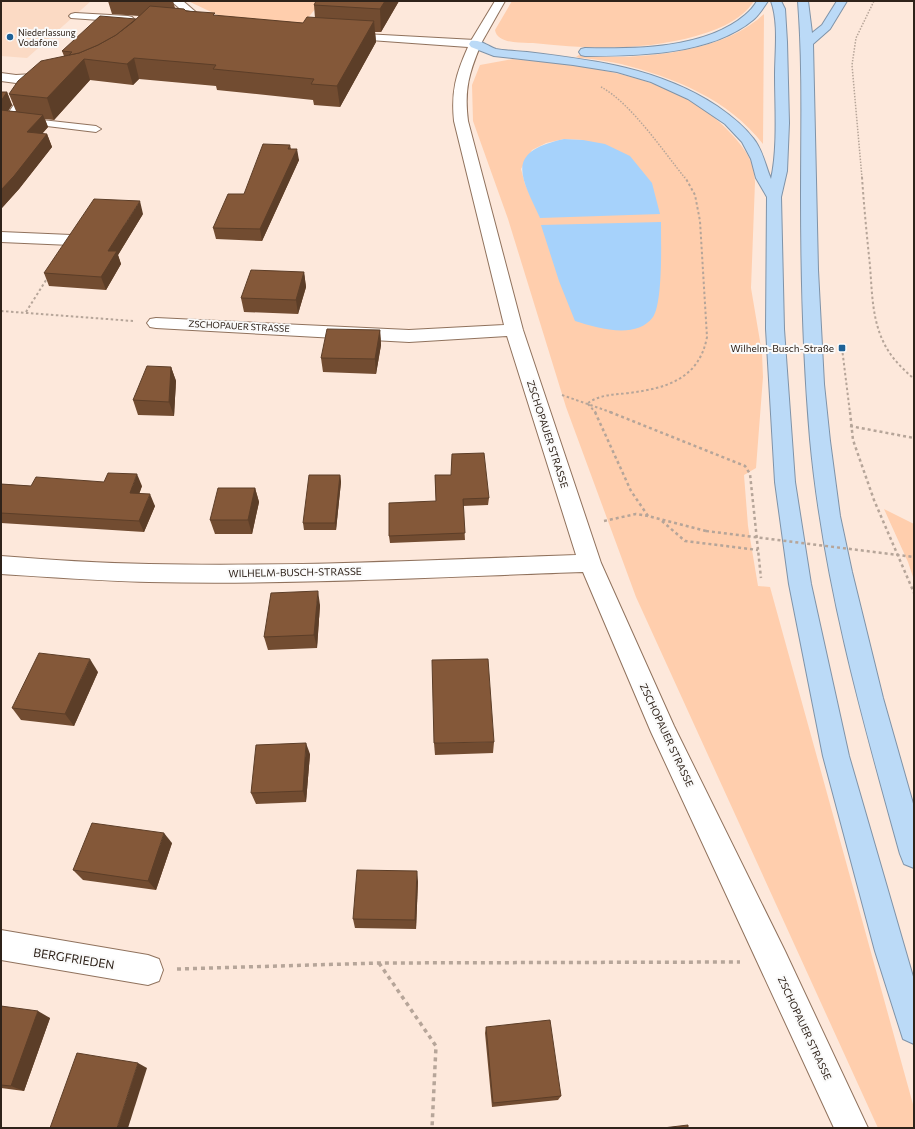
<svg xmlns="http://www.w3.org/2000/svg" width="915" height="1129" font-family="Commissioner,sans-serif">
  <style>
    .built { fill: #fbdac4 }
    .green { fill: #ffcead; fill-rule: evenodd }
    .water { fill: #a6d2fb }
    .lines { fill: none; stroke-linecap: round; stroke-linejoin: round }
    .service-casing { stroke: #90725d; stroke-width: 2 }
    .minor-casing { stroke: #90725d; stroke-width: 2 }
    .tertiary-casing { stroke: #90725d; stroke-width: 2 }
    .trunk-casing { stroke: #7f93a8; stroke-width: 2 }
    .path-far3 { stroke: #b6a599; stroke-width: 1.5; stroke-dasharray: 1.5 1.5; stroke-linecap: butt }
    .path-far2 { stroke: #b6a599; stroke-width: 2; stroke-dasharray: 2.5 2.5; stroke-linecap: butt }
    .path-far1 { stroke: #b6a599; stroke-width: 2.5; stroke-dasharray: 3 3; stroke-linecap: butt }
    .path { stroke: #b6a599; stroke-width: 3.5; stroke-dasharray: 4 4; stroke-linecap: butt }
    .service { fill: #fff; fill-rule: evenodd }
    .minor { fill: #fff; fill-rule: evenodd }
    .tertiary { fill: #fff; fill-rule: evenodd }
    .trunk { fill: #bbdaf7; fill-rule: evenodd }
    .path-bridge { stroke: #b6a599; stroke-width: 2.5; stroke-dasharray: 3 3; stroke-linecap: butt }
    .wall { fill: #724c31 }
    .shaded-wall { fill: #5c3e28 }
    .building { fill: #845839; stroke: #5c3e28 }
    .poi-dot { fill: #1e6196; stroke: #fafafa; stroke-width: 1.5 }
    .labels { text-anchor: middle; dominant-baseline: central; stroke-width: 4; stroke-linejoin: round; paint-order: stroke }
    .far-poi-label { font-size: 9px; fill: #2f231a; stroke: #fafafa; text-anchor: start }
    .far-street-label { font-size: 9px; fill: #2f231a; stroke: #fafafa }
    .poi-label { font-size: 10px; fill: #2f231a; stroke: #fafafa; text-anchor: end }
    .street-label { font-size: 10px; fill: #2f231a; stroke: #fafafa }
    .near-street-label { font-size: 12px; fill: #2f231a; stroke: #fafafa }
  </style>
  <rect width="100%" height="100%" fill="#fde8db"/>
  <path class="built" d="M1 1H91L27 58 1 56Z"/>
  <g class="green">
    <path d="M188 1H322L301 26 226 19Z"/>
    <path d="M512 1H754C741 21 717 30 696 36 643 51 587 49 533 43 523 43 497 44 495 30Z"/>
    <path d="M764 14 763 144C728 99 675 78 621 64 611 62 601 60 591 59 585 58 581 59 576 57L579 55C586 55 592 57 600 57 651 58 725 51 764 14Z"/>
    <path d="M513 59C590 66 683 75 736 139 748 154 754 162 755 182L751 288 762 353 763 377 756 468 744 475 748 526 758 586 770 587 914 1108V1128H878L636 597 566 407 508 219 473 121 472 85 480 65ZM564 139 583 140 540 217 525 184 521 169 532 150 546 143Z"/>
    <path d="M884 509 914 524V580L908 562Z"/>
  </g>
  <g class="water">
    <path d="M564 139 583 140 605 144 630 156 652 183 660 214 540 218C520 175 505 152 564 139Z"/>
    <path d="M661 222C661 241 663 303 653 317 636 340 598 328 575 321L559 281 541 225Z"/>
  </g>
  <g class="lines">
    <defs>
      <path id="service" d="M26 90 30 93 15 117 96 126 101 129 96 132 6 121 4 119 22 93Z"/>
      <g id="minor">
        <path d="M171 1H183L211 25 209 27H201Z"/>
        <path d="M75 13 128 16 132 17 134 19 132 21 128 22 71 18 69 16 71 14Z"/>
        <path d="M346 33 475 40 479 41 481 44C469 73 464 89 468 121L523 330 601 563 674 726 785 951 868 1128H834L651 732 583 572C438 577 293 585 149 582 99 581 50 577 1 574V556C50 560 100 563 149 564 292 567 434 560 576 555L507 336 409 342 156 328 150 327 147 323 150 319 156 318 409 330 504 325 454 121C451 91 456 74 468 47L342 38 340 36 342 34Z"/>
        <path d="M1 73 16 75 50 73 54 74 56 77 54 80 50 81 16 83 1 81Z"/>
        <path d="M1 232 71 235 77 237 79 240 77 243 71 245 1 242Z"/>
        <path d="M1 930 148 955 159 959 163 970 159 981 148 985 1 960Z"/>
      </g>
      <path id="tertiary" d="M495 1H505L479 47H471L469 44Z"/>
      <g id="trunk">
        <path d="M757 1H768C764 7 759 15 753 20 711 55 637 56 585 56L581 55 579 52 581 49 585 48C635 49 705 49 745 15 750 11 754 6 757 1Z"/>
        <path d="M771 1H781L785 9 787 42 789 123 787 171 781 197 784 329 795 482 811 584 849 756 914 980V1044L903 1039 875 951 823 756 789 584 775 482 766 329 767 197 756 178 751 159 742 142 725 124 688 99 651 82 617 72 573 65 494 56 471 47 469 44 471 41C480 39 488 46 496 49 506 51 517 51 527 52 594 60 659 68 717 106 730 115 743 125 753 138 763 150 765 165 771 179 778 148 775 107 775 75 775 51 779 23 771 1Z"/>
        <path d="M798 1H808L812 33 822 25 837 1H847L830 29 813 44 818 270 824 384 830 441 840 516 852 572 883 698 914 807V868L904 864 900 854C862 718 823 580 810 439 803 358 801 277 801 196 801 131 803 66 798 1Z"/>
      </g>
    </defs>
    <use href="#service" class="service-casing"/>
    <use href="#minor" class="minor-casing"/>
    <use href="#tertiary" class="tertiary-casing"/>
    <use href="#trunk" class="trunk-casing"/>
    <g class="path-far3">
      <path d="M601 87C631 103 663 151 685 178"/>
      <path d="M862 178 852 65 856 38 874 1"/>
    </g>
    <g class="path-far2">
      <path d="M862 177C864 207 867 237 870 266 872 291 872 318 883 341 890 357 902 368 914 379"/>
      <path d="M1 311 133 321"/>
      <path d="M26 312 48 277"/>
      <path d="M842 348 850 413"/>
      <path d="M562 395 613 413"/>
      <path d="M588 403C601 394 614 395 629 393 667 388 699 379 707 337L700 221 695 195 685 177"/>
      <path d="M588 404 596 413"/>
    </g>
    <g class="path-far1">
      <path d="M595 412 631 491 648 516 706 531"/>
      <path d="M610 412 745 466 750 474 761 578"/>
      <path d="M850 412 853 440 874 500 914 593"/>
      <path d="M850 426 914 438"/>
      <path d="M604 521 636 514 648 516"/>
      <path d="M662 521 685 541 758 550"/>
    </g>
    <g class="path">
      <path d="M379 963 436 1046 432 1128"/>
      <path d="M177 969 379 963 740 962"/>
    </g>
    <use href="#service" class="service"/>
    <use href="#minor" class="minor"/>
    <use href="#tertiary" class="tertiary"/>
    <use href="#trunk" class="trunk"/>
    <path class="path-bridge" d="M706 531 914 557"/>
  </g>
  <g class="wall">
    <path d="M108 1H173L175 8 216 16 303 23 315 18 314 5 399 1 381 32H375L376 42 340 107 314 105 313 100 217 90 216 86 139 79 133 85 90 80 54 120 45 119 48 127 42 134H47L52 147 19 189 1 209V92H7L12 105 8 111H16L9 94 64 56 62 51 136 19 139 16 112 14Z"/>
    <path d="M290 145 291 149 299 160 262 241 216 239 213 228Z"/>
    <path d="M143 214 118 255 121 264 106 290 49 286 44 273Z"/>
    <path d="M304 272 306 287 298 314 244 312 241 298Z"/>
    <path d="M380 330 381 345 376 374 323 372 321 358Z"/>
    <path d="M171 367 176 381 174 416 138 415 133 400Z"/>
    <path d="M340 475 341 482 336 530H304L303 523Z"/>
    <path d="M435 475 489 498 488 505 463 506 465 540 390 543 389 536 436 501Z"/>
    <path d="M1 484 31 486H142L139 494 155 506 144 532 1 523Z"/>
    <path d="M255 488 259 502 252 534H215L210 520Z"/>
    <path d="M320 605 317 648 268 650 264 637Z"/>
    <path d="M98 672 74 726 21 720 12 708Z"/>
    <path d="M494 742 493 753 435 755 434 743Z"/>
    <path d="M310 754 306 802 256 804 251 793Z"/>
    <path d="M172 843 156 890 83 880 73 870Z"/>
    <path d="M418 881 416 929 355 928 353 919Z"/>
    <path d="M1 1006 50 1018 24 1091 1 1088Z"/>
    <path d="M486 1027 561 1096 558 1100 492 1107 485 1033Z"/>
  </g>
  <g class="shaded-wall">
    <path d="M385 1H399L381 32 380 9Z"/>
    <path d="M374 21 376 42 340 107 337 86Z"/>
    <path d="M134 58 139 79 133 85 127 64Z"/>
    <path d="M84 59 90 80 54 120 47 98Z"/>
    <path d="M7 92 12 105 3 118 1 114V101Z"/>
    <path d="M43 115 48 127 32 145 27 132Z"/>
    <path d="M47 134 52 147 19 189 1 209V190Z"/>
    <path d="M297 149 299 160 262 241 260 229Z"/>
    <path d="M140 201 143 214 118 255 121 264 106 290 101 277 108 251Z"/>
    <path d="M304 272 306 287 298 314 296 300Z"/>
    <path d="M380 330 381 345 376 374 375 359Z"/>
    <path d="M171 367 176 381 174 416 169 402Z"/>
    <path d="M137 474 142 486 135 505 130 493Z"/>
    <path d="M340 475 341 482 336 530 335 523Z"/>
    <path d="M255 488 259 502 252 534 248 520Z"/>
    <path d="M150 494 155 506 144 532 139 521Z"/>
    <path d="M318 591 320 605 317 648 314 635Z"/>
    <path d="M90 659 98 672 74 726 65 714Z"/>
    <path d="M306 743 310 754 306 802 303 791Z"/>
    <path d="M164 833 172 843 156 890 148 881Z"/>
    <path d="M417 871 418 881 416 929 415 920Z"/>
    <path d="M38 1011 50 1018 24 1091 11 1086Z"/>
    <path d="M138 1063 147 1068 128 1128H117Z"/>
  </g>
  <g class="building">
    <path d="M316 1H385L380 9 314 5Z"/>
    <path d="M150 6 184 9 186 11 215 13 213 15 303 23 307 17 374 21 337 86 311 84 314 79 213 69 216 65 134 58 127 64 84 59 47 98 9 94 18 81 41 61 79 53 98 45 116 35 133 22Z"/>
    <path d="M100 16 136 19 116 35 98 45 79 53 69 55 72 52 62 51Z"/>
    <path d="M1 92H7L1 101Z"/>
    <path d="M1 110 43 115 27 132 47 134 14 176 1 190Z"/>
    <path d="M263 144 290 145 288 149H297L260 229 213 228 228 194H244Z"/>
    <path d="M94 199 140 201 108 251H117L101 277 44 273Z"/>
    <path d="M251 270 304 272 296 300 241 298Z"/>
    <path d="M327 329 380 330 375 359 321 358Z"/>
    <path d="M147 366 171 367 169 402 133 400Z"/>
    <path d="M484 453 489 498 463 499 465 533 389 536V503L436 501 435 475H451L452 454Z"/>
    <path d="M108 473 137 474 130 493 150 494 139 521 1 513V484L31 486 36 477 104 482Z"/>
    <path d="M309 475H340L335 523H303Z"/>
    <path d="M218 488H255L248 520H210Z"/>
    <path d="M318 591 314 635 264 637 271 593Z"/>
    <path d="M39 653 90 659 65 714 12 708Z"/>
    <path d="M488 659 494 742 434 743 432 660Z"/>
    <path d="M306 743 303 791 251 793 256 745Z"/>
    <path d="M92 823 164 833 148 881 73 870Z"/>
    <path d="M357 870 417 871 415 920 353 919Z"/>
    <path d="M1 1006 38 1011 11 1086 1 1085Z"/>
    <path d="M550 1020 561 1096 493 1103 486 1027Z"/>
    <path d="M77 1053 138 1063 117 1128H50Z"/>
    <path d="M688 1125V1128H663Z"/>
  </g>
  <g class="poi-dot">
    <circle cx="10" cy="37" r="4"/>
    <rect x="838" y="344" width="8" height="8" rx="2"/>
  </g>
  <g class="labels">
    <g class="far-poi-label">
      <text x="18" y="32">Niederlassung<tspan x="18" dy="10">Vodafone</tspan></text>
    </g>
    <g class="far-street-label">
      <text transform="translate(239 326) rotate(3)">ZSCHOPAUER STRASSE</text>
    </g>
    <g class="poi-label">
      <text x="834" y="348">Wilhelm-Busch-Straße</text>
    </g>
    <g class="street-label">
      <text transform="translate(548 434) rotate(72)">ZSCHOPAUER STRASSE</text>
      <text transform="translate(295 572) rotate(-1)">WILHELM-BUSCH-STRASSE</text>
      <text transform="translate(667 735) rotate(65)">ZSCHOPAUER STRASSE</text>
      <text transform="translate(805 1028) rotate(65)">ZSCHOPAUER STRASSE</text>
    </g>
    <g class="near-street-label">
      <text transform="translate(74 958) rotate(9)">BERGFRIEDEN</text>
    </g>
  </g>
  <rect width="915" height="1129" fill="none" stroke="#2f231a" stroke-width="4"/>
</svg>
